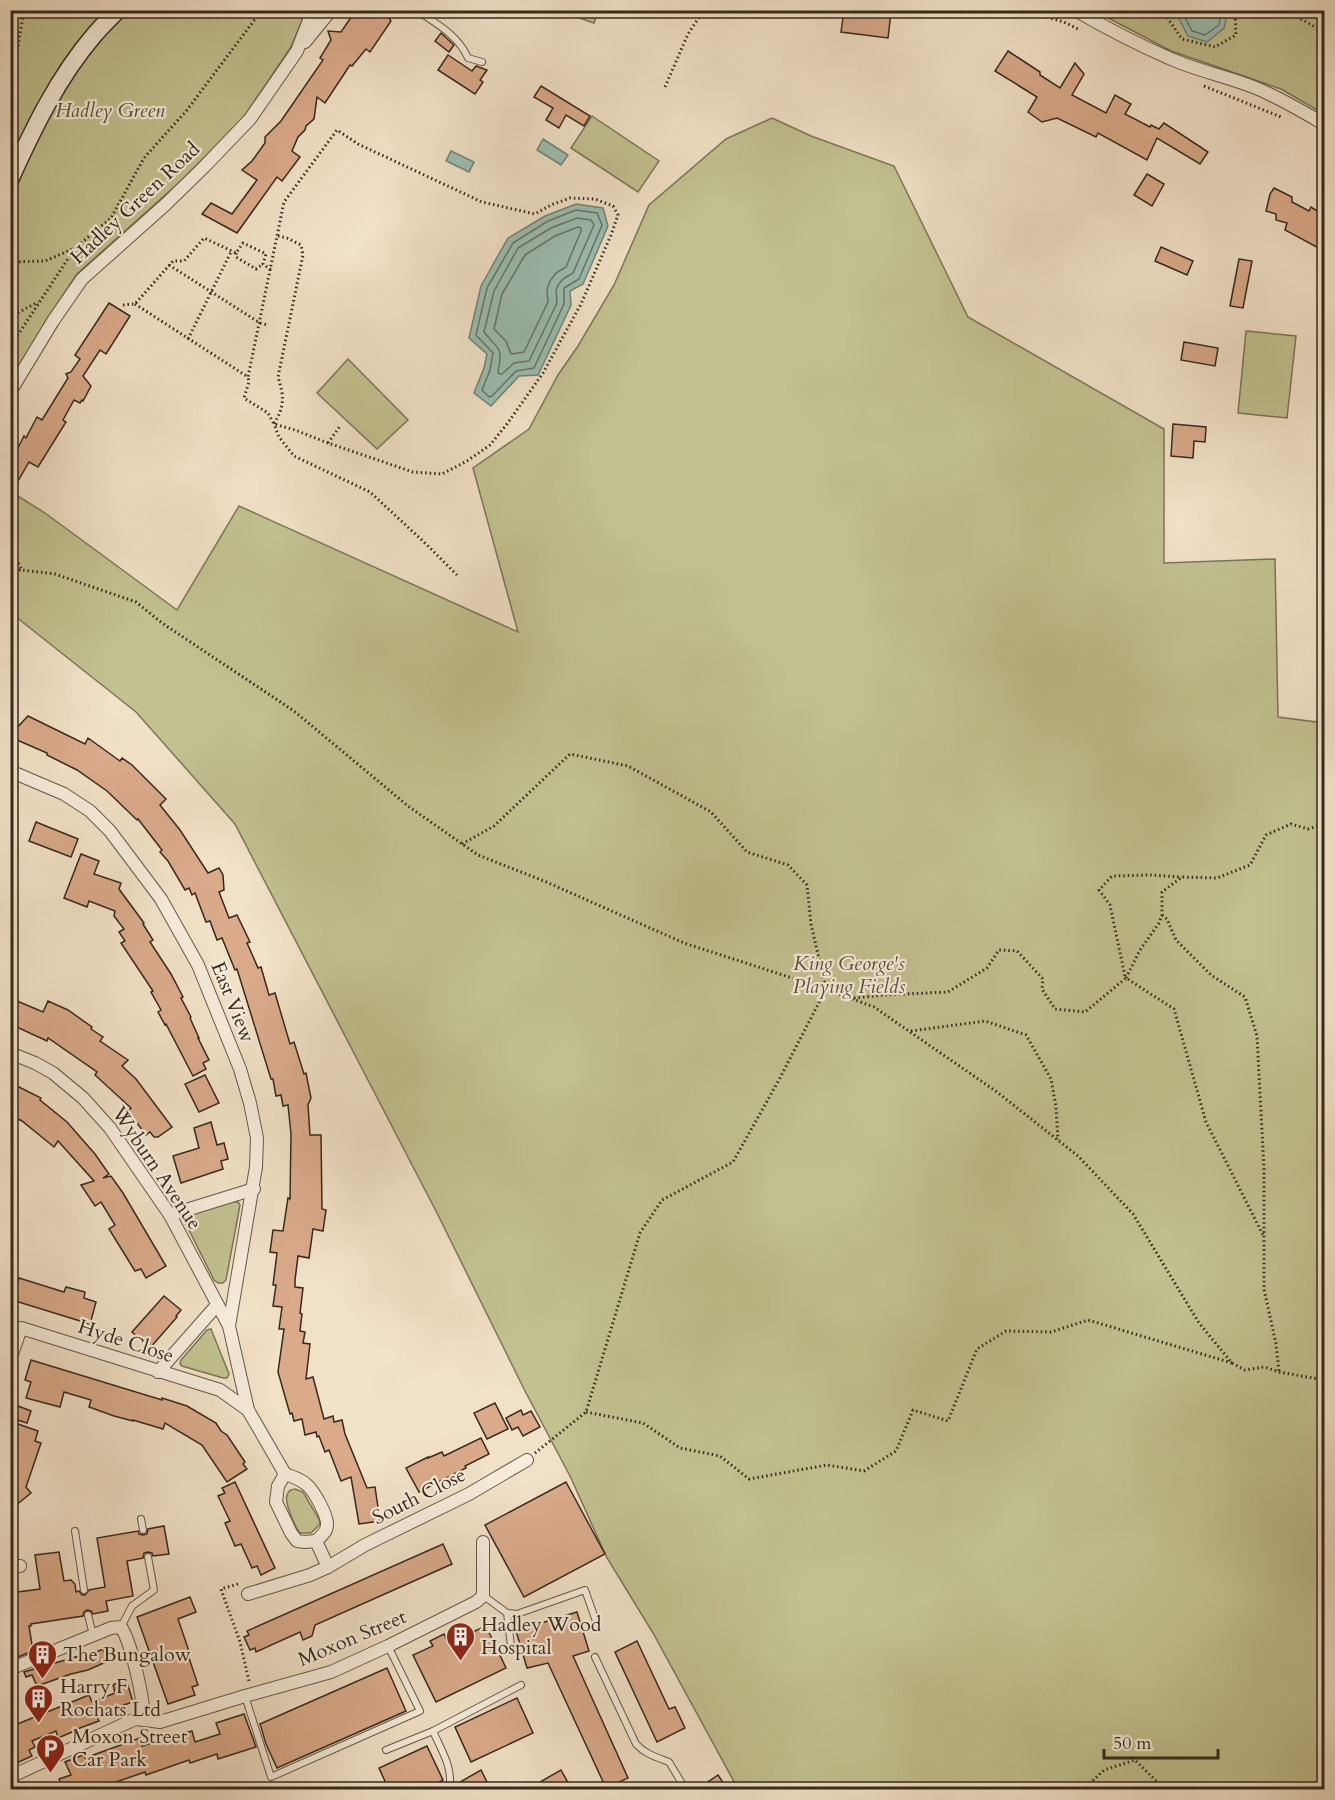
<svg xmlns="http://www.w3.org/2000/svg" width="1335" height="1800" font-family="Cardo,serif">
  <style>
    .green { fill: #c2c190; stroke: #7c7556; stroke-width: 1.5 }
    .water { fill: #9bbeb2; stroke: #738276; stroke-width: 1.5 }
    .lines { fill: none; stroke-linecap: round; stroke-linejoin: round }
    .shore { stroke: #687468; stroke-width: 1.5 }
    .building { fill: #daaa8a; stroke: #36291d; stroke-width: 1.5 }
    .lane-casing { stroke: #655748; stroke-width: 8 }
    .street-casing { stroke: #655748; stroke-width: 14 }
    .secondary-casing { stroke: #36291d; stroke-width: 19 }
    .path { stroke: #36291d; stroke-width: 3; stroke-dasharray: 1.5 3; stroke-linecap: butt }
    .lane { stroke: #f6ecdb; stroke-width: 6 }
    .street { stroke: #f6ecdb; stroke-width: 12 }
    .secondary { stroke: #f6ecdb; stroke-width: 16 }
    .labels { text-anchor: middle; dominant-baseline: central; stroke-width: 4.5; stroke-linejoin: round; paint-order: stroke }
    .park-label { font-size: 20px; font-style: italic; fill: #594f3a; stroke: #f6ecdb }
    .street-label { font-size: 20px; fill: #36291d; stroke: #f6ecdb }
    .poi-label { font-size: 20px; fill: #36291d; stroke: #f6ecdb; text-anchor: start }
  </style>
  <rect width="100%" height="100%" fill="#f1e1c7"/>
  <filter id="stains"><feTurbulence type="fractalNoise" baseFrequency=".00333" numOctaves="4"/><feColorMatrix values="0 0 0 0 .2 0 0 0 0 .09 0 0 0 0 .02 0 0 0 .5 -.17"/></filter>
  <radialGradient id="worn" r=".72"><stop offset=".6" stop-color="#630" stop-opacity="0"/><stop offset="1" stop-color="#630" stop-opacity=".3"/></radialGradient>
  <g class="green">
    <path d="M11 11H306L291 47 243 118 182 180 77 274 49 316 11 381Z"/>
    <path d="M559 11H598L594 23Z"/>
    <path d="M1095 11H1324V114L1281 89 1171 51Z"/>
    <path d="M592 116 659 161 638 192 571 148Z"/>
    <path d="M772 118 811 136 894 166 968 317 1164 429V563L1275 559 1278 717 1324 723V1789H738L653 1633 607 1558 570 1476 524 1389 437 1213 235 824 136 712 11 613 10 491 45 513 177 610 239 506 518 632 473 468 529 429 558 375 578 346 614 285 649 205 726 139Z"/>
    <path d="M1246 331 1296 336 1287 418 1238 413Z"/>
    <path d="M348 359 408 420 377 449 317 393Z"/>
    <path d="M233 1202H238L240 1205 226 1280 223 1283H218L214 1280 184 1220 188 1215Z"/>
    <path d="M211 1329 229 1374 227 1378H223L182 1366 180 1364 181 1360 207 1330Z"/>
    <path d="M295 1489 303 1492 319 1519 320 1524 311 1533H300C295 1527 284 1502 287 1495 289 1490 290 1490 295 1489Z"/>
  </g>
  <g class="water">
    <path d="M1175 11V10L1228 11 1224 28 1207 42 1188 36Z"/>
    <path d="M543 139 568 155 561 165 537 150Z"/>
    <path d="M451 151 474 162 469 172 446 161Z"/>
    <path d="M576 204 603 208 608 226 583 284 570 291 571 305 538 375 519 376 491 406 474 393 484 368 487 354 469 338 481 286 508 238 545 216Z"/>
  </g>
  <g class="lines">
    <g class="shore">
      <path d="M1181 10 1192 31 1205 35 1219 25 1222 10"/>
      <path d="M576 210 597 213 602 225 579 279 564 288V304L534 368 516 371 492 396 489 397 482 390 490 370 493 353 476 335 487 288 513 243 548 221Z"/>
      <path d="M577 218 591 220 594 225 573 273 563 279 558 285 556 291 557 303 529 361 514 363 502 374H499L498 372C503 345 499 351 484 332L494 291 518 248 551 228Z"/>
      <path d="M578 227 581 228V231L566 267 556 273 550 281 547 290 548 302 524 352 511 354 506 341 494 329 502 294 525 255 555 236Z"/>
    </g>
  </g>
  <g class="building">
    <path d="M356 10H394L389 18 391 21 370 52 366 49 352 66 350 65 325 103 317 97 314 119 306 126 305 130 298 137 292 151 300 157 282 181 277 177 237 233 202 214 211 203 232 214 257 180 242 170 252 161 265 143V137L281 121 323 60 320 58 331 40 328 31 341 32Z"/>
    <path d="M844 10 891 12 888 38 841 32Z"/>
    <path d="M441 33 454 45 449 52 435 41Z"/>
    <path d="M1008 51 1040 72V75L1060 88 1075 63 1084 74 1072 95 1106 113 1115 95 1131 104 1125 114 1150 127 1151 125 1159 129 1164 123 1208 152 1200 164 1157 138 1147 160 1098 133 1096 137 1057 118 1042 122 1028 112 1037 97 995 71Z"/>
    <path d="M448 55 472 71 476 66 487 70 480 80 483 82 475 94 438 70Z"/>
    <path d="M541 86 590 116 584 126 566 115 559 128 546 120 553 108 534 97Z"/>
    <path d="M1147 174 1164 184 1152 206 1134 195Z"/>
    <path d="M1274 188 1292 197V202L1309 211 1311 207 1324 215V251L1285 230 1287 223 1276 220V214L1266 211 1270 194Z"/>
    <path d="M1161 247 1193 261 1187 275 1155 261Z"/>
    <path d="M1239 259 1252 261 1243 308 1230 306Z"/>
    <path d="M109 303 130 316 106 354 100 350 83 376 91 386 83 401 82 400 80 403 74 400 63 420 66 422 38 467 29 462 10 495V448L16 452 24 436 26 438 37 417 42 420 68 378 66 374 71 372 80 359 75 355Z"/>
    <path d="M1184 342 1218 348 1215 366 1181 360Z"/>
    <path d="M1173 424 1206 427 1205 442 1194 441 1193 458 1171 456Z"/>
    <path d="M28 716 85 744 88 738 120 761 122 758 132 765 166 799 160 805 180 830 208 873 219 868 223 875 224 890 219 892 229 918 237 915 250 942 247 943 258 968 261 967 269 995 275 993 290 1044 294 1042 304 1074 306 1073 311 1098 308 1105 310 1135H321L322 1209 326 1210 323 1231 313 1229 309 1258 298 1256 295 1280V1287L303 1288 300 1313 302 1314 300 1331 305 1332 303 1343 310 1344 306 1379 313 1377 324 1419 333 1416 334 1422 342 1420 345 1434 367 1488 375 1487 380 1521 359 1524 351 1477 341 1481 329 1450 325 1452 319 1436 317 1437 316 1432 305 1435 302 1419 294 1421 292 1413 290 1414 278 1372 284 1329H279L282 1307 273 1306 276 1285H273L277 1253 270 1252 273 1230 283 1231 288 1198 290 1199 291 1134 288 1105 283 1106 281 1095 276 1096 273 1079H271L237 969 235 970 222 938 217 940 210 921 206 922 195 893 192 895 189 888 185 890 168 861 160 852 162 850 138 819 137 820 107 791 77 770 47 755V753L10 737V735Z"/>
    <path d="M36 822 78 839 71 857 29 841Z"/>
    <path d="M81 854 99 861 94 874 121 883 119 889 144 923 143 924 153 940 150 942 171 974 183 997 181 998 191 1017 190 1018 199 1038H198L209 1060 203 1063 206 1069 193 1076 166 1024 165 1025 158 1012 161 1010 151 992 153 991 121 943 125 941 119 932 124 929 114 916 115 911 89 901 87 907 64 898Z"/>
    <path d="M10 998 43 1012 48 1001 68 1010 92 1027 91 1029 103 1037 100 1041 128 1060 122 1066 136 1079 172 1127 158 1137H154L150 1132 146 1135 128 1111 131 1108 95 1075 97 1072 48 1038 47 1041 10 1024Z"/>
    <path d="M205 1075 219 1103 199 1112 185 1084Z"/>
    <path d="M15 1085 41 1098 40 1100 67 1122 95 1154 109 1174 103 1178 111 1176 123 1193 166 1266 146 1278 141 1269 135 1271 109 1229 115 1225 101 1202 95 1206 81 1185 94 1181 58 1141 54 1147 22 1121 10 1115V1092Z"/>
    <path d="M211 1122 217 1145 224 1143 228 1159 221 1161 223 1169 181 1183 173 1156 199 1148 194 1128Z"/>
    <path d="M19 1278 64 1292 66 1287 85 1292 84 1298 96 1302 90 1324 12 1300Z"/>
    <path d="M164 1296 181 1310 176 1316 177 1317 150 1348 132 1332Z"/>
    <path d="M31 1360 162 1400V1398L187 1406 216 1423 221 1431 227 1435 245 1462 243 1464 247 1469 227 1482 202 1445 165 1423 163 1429 133 1420V1421L114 1416 89 1407 91 1400 64 1392 60 1407 26 1398 31 1382 25 1380Z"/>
    <path d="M495 1403 508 1429 487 1439 474 1413Z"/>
    <path d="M18 1406 31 1411 27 1423 14 1419Z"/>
    <path d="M521 1410 523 1415 531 1411 540 1427 523 1436 518 1427 512 1430 506 1418Z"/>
    <path d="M18 1424 38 1431 35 1441 41 1443 26 1487 31 1493 10 1510V1449Z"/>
    <path d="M481 1438 489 1454 465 1466 466 1468 419 1492 406 1468 428 1457V1458L442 1452 444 1456Z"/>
    <path d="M235 1482 275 1568 261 1575 257 1566 252 1568 241 1544 235 1546 225 1523 230 1521 218 1496 225 1493 222 1488Z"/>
    <path d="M566 1482 605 1554 524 1597 485 1525Z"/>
    <path d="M164 1526 169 1554 153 1556 152 1553 148 1552 144 1553 143 1558 127 1561 133 1596 106 1601 108 1611 93 1614 91 1611 87 1610 84 1612 83 1616 31 1624V1626H29L33 1651 18 1657 17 1655 10 1657V1593L40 1589 35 1555 59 1552 64 1581 71 1580 75 1584 76 1592 79 1591 82 1595H85L89 1590 105 1587 97 1538 138 1531 139 1534 143 1535 147 1534 148 1529Z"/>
    <path d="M443 1544 452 1564 315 1625 312 1636 303 1640 300 1632 256 1652 255 1648 250 1650 244 1637 249 1635 247 1631Z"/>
    <path d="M190 1597 196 1612 178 1619 189 1651 187 1652 198 1685 192 1687 195 1695 168 1704 137 1617Z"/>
    <path d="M577 1612 589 1651 573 1656 628 1778 606 1788 548 1663 527 1668 516 1631Z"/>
    <path d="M486 1626 506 1668 436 1702 413 1655 433 1646 430 1641 444 1634 447 1640 465 1631 466 1635Z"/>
    <path d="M637 1641 669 1709 675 1707 685 1728 657 1742 615 1652Z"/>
    <path d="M103 1649 108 1661 88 1670 71 1674 37 1686 32 1675 26 1677 24 1672 79 1656 80 1659Z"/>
    <path d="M387 1668 406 1711 277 1768 266 1744 260 1724Z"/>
    <path d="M126 1679 133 1702 96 1714 99 1721 77 1729V1730L58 1738 56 1731 32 1741 35 1747 29 1750 32 1756 10 1766V1727L89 1695 92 1702 115 1693 113 1685Z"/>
    <path d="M517 1698 533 1733 471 1762 455 1727Z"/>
    <path d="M244 1714 256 1747 218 1759 217 1754 190 1763 189 1760 146 1775 145 1772 116 1782 117 1785 104 1790H63L59 1779 71 1775 65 1762 83 1755 85 1758 140 1738 142 1746 192 1731 195 1742 220 1734 216 1723Z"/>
    <path d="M427 1746 443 1780 423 1790H389L379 1768Z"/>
    <path d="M481 1770 491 1790H454L455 1785Z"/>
    <path d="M561 1770 572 1790H526Z"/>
    <path d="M718 1775 728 1790H696Z"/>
  </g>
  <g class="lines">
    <defs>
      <g id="lane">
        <path d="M416 10C437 24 458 35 468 58L482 62"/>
        <path d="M141 1519 143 1530"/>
        <path d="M75 1531 84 1590"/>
        <path d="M484 1596 507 1613 511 1646"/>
        <path d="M507 1613 517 1614 585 1590 598 1627"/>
        <path d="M88 1615 93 1635"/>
        <path d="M121 1627 132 1606 154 1590 148 1557"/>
        <path d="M595 1657 636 1744C645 1754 656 1757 669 1762L686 1790"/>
        <path d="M245 1696 271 1777 420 1711 388 1646"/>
        <path d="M386 1750 433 1731"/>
        <path d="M449 1790C454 1768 441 1750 433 1731L521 1685"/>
      </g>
      <g id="street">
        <path d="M1075 10C1106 28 1137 44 1169 58 1197 71 1227 76 1256 88 1280 98 1302 111 1324 124"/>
        <path d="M305 42 331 10"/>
        <path d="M10 392 53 321 82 279 165 205 204 167 250 119 297 51 313 10"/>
        <path d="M10 771 64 794 90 811 110 831 161 899 198 965 240 1069 250 1103 257 1138 256 1167 229 1326"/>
        <path d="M10 1053 35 1063 53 1073 83 1098 110 1128 170 1215 229 1326 248 1410 285 1474 278 1486 276 1502 291 1533 297 1541 305 1542 316 1541 328 1567"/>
        <path d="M170 1215 254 1189"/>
        <path d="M10 1360 21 1328 220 1390 248 1410"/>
        <path d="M158 1372 217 1305"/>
        <path d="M285 1474C293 1477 301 1479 307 1485 314 1491 328 1516 327 1525 327 1532 321 1536 316 1541"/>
        <path d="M10 1567 20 1566"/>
        <path d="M248 1594 310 1575 328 1567 365 1545 469 1494 527 1460"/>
        <path d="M10 1669 111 1628 121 1627C131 1642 145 1701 143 1720"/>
        <path d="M10 1777 133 1720 138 1719 160 1722 245 1696 331 1672 388 1646 476 1602 483 1596V1542"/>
      </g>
      <path id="secondary" d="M10 180C33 129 58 77 95 34 102 26 110 18 118 10"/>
    </defs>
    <use href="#lane" class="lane-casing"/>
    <use href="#street" class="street-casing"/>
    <use href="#secondary" class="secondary-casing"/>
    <g class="path">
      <path d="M1021 10 1064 22 1078 29"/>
      <path d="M1162 10 1182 39 1215 47 1236 35 1235 10"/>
      <path d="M1285 10 1324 32"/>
      <path d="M10 72 18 46 24 10"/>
      <path d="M1204 86 1281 117"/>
      <path d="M665 87 688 34 704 10"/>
      <path d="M278 236 287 238 301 245 303 255 278 377C284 397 285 405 274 424L279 437 294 456 370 492 424 542 457 575"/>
      <path d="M236 253V257L256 269 263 264"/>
      <path d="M10 262 45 261 75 248"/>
      <path d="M169 265 260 323 268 325"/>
      <path d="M135 304 248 377 284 202 337 130 358 144 482 202 535 214 551 205 570 198 595 199 613 206 618 215 611 235 581 304 543 373 507 424 490 445 467 461 442 474 413 472 328 443 295 430 274 424 268 413 244 398 249 382 248 377"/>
      <path d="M123 305 135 304 173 261H184L204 238 236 253 243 243 266 254 263 264 271 270"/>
      <path d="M10 317 38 302"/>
      <path d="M188 339 231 252"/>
      <path d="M10 347 75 248 111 218 144 158 187 110 262 10"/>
      <path d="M328 443 340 426"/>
      <path d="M10 547 22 570 55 574 136 602 162 623 294 711 408 806 478 855 544 881 684 943 826 989 874 1007 997 1092 1078 1156 1133 1214 1199 1323 1232 1363 1245 1370 1264 1367 1279 1372 1324 1380"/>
      <path d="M10 570H22"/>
      <path d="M462 844 494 826 570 754 628 766 711 812 747 852 788 865 807 885 811 924 826 989 780 1078 733 1162 662 1200 640 1233 586 1412 535 1453"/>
      <path d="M1162 915 1167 919 1176 940 1211 975 1245 997 1257 1036 1264 1169V1289L1276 1344 1279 1372"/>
      <path d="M1125 976 1110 905 1099 890 1112 876 1150 875 1182 877"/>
      <path d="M1126 978 1140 950 1159 923 1162 915V892L1182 877 1217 878 1250 865 1266 835 1291 824 1308 829 1324 824"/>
      <path d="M854 998 884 995 948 992 987 968 999 950 1017 951 1043 979 1042 989 1055 1009 1085 1012 1126 978 1174 1009 1206 1122 1264 1237"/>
      <path d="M911 1031 985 1021 1026 1035 1051 1079 1056 1107 1058 1140"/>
      <path d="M586 1412 643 1423 680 1448 720 1456 749 1479 827 1465 864 1471 896 1451 913 1410 948 1421 977 1349 1006 1331 1051 1332 1088 1320 1232 1363"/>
      <path d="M238 1584 221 1589 240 1642 249 1681"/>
      <path d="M1083 1790 1104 1770 1135 1760 1165 1790"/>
    </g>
    <use href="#lane" class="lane"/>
    <use href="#street" class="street"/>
    <use href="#secondary" class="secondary"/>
  </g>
  <defs>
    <symbol id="building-pin" viewBox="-11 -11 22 30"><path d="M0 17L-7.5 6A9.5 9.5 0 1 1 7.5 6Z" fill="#8f2418" stroke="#f6ecdb"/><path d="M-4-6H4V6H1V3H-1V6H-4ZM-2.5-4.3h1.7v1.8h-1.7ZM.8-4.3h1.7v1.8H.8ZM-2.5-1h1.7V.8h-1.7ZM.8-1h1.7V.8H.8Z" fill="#fff"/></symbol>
    <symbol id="parking-pin" viewBox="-11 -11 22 30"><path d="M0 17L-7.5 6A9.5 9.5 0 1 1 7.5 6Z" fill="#8f2418" stroke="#f6ecdb"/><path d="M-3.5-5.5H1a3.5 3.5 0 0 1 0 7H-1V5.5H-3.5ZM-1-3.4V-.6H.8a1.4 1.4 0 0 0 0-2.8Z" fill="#fff"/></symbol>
  </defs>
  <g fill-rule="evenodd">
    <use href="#building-pin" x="444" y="1620" width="33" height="45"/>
    <use href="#building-pin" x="26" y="1638" width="33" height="45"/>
    <use href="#building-pin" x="22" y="1682" width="33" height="45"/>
    <use href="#parking-pin" x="34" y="1732" width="33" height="45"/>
  </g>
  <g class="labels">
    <g class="park-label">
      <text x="110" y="110">Hadley Green</text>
      <text x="849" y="963">King George's<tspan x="849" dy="23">Playing Fields</tspan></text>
    </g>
    <g class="street-label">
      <text transform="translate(135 203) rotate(-43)">Hadley Green Road</text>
      <text transform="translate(233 1002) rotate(68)">East View</text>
      <text transform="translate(157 1168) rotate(56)">Wyburn Avenue</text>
      <text transform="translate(126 1341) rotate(18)">Hyde Close</text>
      <text transform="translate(419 1496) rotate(-27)">South Close</text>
      <text transform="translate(352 1638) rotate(-23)">Moxon Street</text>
    </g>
    <g class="poi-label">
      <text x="481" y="1624">Hadley Wood<tspan x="481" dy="23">Hospital</tspan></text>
      <text x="63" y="1654">The Bungalow</text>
      <text x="60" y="1686">Harry F<tspan x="60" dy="23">Rochats Ltd</tspan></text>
      <text x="72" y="1736">Moxon Street<tspan x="72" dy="23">Car Park</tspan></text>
    </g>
  </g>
  <rect width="1335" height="1800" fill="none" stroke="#f1e1c7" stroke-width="36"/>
  <rect x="12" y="12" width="1311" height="1776" fill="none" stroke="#36291d" stroke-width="3"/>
  <rect x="18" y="18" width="1299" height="1764" fill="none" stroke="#36291d" stroke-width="1.5"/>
  <path d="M1104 1749v9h114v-9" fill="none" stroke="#36291d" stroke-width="3"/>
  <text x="1113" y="1749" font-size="18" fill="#36291d" stroke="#f6ecdb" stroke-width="4.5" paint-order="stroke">50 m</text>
  <rect width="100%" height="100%" filter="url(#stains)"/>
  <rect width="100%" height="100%" fill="url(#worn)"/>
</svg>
